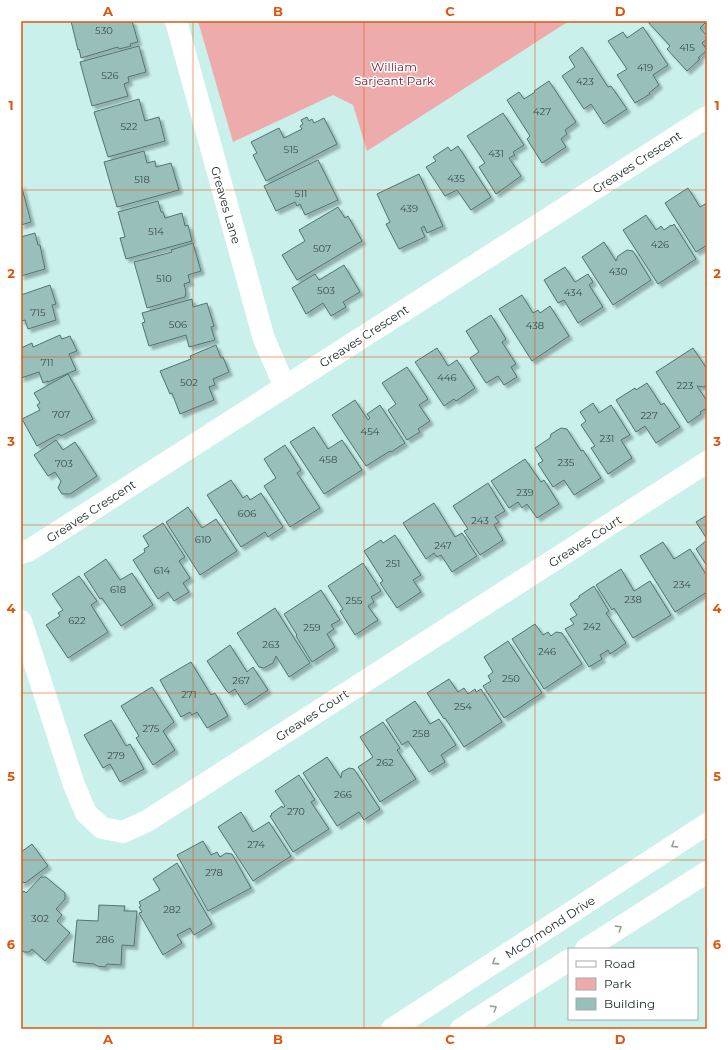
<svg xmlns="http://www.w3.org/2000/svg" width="728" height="1050" font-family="Montserrat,sans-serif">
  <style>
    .green { fill: #eeabab }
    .building { fill: #99bfba; stroke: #507470; filter: url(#shadow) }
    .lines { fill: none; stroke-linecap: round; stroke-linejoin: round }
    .street { stroke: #fff; stroke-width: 22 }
    .secondary { stroke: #fff; stroke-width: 22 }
    .oneway { stroke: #979e9d }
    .grid { fill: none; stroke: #de560d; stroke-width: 1; stroke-opacity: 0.55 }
    .labels { text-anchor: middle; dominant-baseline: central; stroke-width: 3; stroke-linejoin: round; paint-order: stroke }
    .number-label { font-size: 10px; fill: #384d4a }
    .park-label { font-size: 12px; fill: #79222a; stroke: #fff }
    .street-label { font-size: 12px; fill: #182725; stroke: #fff }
    .neatline { fill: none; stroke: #de560d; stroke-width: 1.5 }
    .grid-label { font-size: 13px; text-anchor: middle; font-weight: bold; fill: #de560d }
  </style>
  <defs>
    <filter id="shadow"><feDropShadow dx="3.5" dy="3.5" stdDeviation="1" flood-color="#0004"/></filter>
  </defs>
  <rect width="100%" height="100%" fill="#c9f0eb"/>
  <path class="green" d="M198 21H569L367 151 353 105 333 95 233 142Z"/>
  <g class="building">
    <path d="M71 21H132L138 42 130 44 131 46 119 49 118 47 81 58 79 49 78 50Z"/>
    <path d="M647 21H707L700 28 707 36V39L702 43 707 50 698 58 700 59 687 71 667 49 670 46Z"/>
    <path d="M643 27 668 65 653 75 659 85 649 93 650 94 635 103 617 75 627 69 608 41 623 32 627 38Z"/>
    <path d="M139 46 146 72 128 77 129 82 124 84 128 96 92 106 80 62Z"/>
    <path d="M582 47 608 87 611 86 627 109 604 124 591 104 584 109 562 76 575 67 569 57Z"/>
    <path d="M549 81 576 122 565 130 567 134 561 139 566 147 542 163 527 139 530 136 507 100 519 92 524 99 535 92 534 91Z"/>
    <path d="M139 99 145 121 159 117 165 141 108 157 94 112Z"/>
    <path d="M503 113 524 145 513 152 515 155 509 158 521 176 496 194 479 167 485 163 467 136Z"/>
    <path d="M307 117 309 121 312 119 314 123 324 118 337 144 266 181 253 155 257 153 251 142 279 128 284 138 302 129 300 126 303 124 301 120Z"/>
    <path d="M458 146 491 197 471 210 457 190 445 196 426 167 436 161 433 157 448 147 451 151Z"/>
    <path d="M144 151 147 163 155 161 156 167 171 163 179 190 117 207 104 162Z"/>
    <path d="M318 160 338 200 305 215 300 204 297 206 295 202 276 211 264 186Z"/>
    <path d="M419 174 443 226 427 233 424 226 421 228 425 237 399 249 386 224 390 222 377 194Z"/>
    <path d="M21 184 31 222 21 225Z"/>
    <path d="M688 188 700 207 707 203V245L696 252 665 203Z"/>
    <path d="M158 201 161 212H163L165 218 182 213 185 226 188 225 192 241 126 259 120 238 125 237 118 212Z"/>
    <path d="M338 207 345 218 348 216 362 241 297 280 282 255 305 241 299 230Z"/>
    <path d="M646 215 656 230 661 226 664 230 671 225 672 226 674 224 696 259 658 284 623 230Z"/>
    <path d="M35 233 38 245H40L45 269 21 276V237Z"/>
    <path d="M604 242 616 261 618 256 627 250 633 251 651 280 613 305 582 257Z"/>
    <path d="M193 243 201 271 188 275 190 282 184 284 186 292 185 297 147 308 134 262 172 252 171 250Z"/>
    <path d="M344 265 360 292 343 302 346 307 331 316 323 303 306 314 292 288 315 274 319 280Z"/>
    <path d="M565 267 575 282 588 274 593 282 589 285 603 307 578 323 564 300 558 303 544 280Z"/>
    <path d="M50 285 56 304 52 305 56 320 28 329 25 320 21 321V295Z"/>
    <path d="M522 295 533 313 538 310 540 313 550 306 569 336 532 361 499 309Z"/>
    <path d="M192 299 193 307 207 303 214 326 211 327 215 340 189 347 186 335 149 346 142 323 145 322 142 313Z"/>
    <path d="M491 315 506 339 502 342 516 364 511 367 517 377 504 385 498 376 486 383 470 358 479 352 466 331Z"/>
    <path d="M60 335 62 339 70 336 77 351 69 354 76 370 48 382V381L43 383 39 372 21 378V348L32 343 33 347Z"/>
    <path d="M216 345 221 358 223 357 229 372 213 379 215 385 209 387 214 400 180 414 172 393 170 394 160 371 191 359 190 356Z"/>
    <path d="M437 348 448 366 457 360 475 388 456 401 454 399 444 406 415 362Z"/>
    <path d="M693 348 707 369V384L704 387 697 386 707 401V408L700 412 701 414 688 423 656 372Z"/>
    <path d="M407 367 428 399 419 405 430 421 418 429 420 432 407 440 388 410 396 404 382 383Z"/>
    <path d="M68 374 93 419 61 436 59 434 37 446 22 419 40 410 37 405 40 403 34 393Z"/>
    <path d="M647 383 661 405 664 403 680 427 656 443 645 426 636 432 616 400 635 388 636 390Z"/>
    <path d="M355 400 368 420 370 418 367 414 380 405 405 443 391 452 390 451 366 466 332 415Z"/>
    <path d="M593 403 599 413 611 405 630 435 621 440 632 458 608 474 591 448 595 446 581 425 586 421 580 412Z"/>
    <path d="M314 427 328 449 342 440 362 470 324 494 290 442Z"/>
    <path d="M561 428 567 429 581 451 583 450 601 478 574 495 564 480 553 487 538 464 543 461 535 448 550 438 551 434Z"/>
    <path d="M56 440 63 450 75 442 97 476 70 494H62L58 488 61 481 55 472 48 476 34 455Z"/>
    <path d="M285 445 301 470 297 473 320 508 290 527 264 486 276 478 264 459Z"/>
    <path d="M525 459 541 482 544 480 559 504 537 518 527 504 522 508 518 502 509 508 491 481Z"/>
    <path d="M231 480 243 498 247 495 250 500 261 493 283 527 268 537 265 532 241 547 207 495Z"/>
    <path d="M488 483 505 511 495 517 499 522 494 525 503 540 480 555 464 531 468 529 453 506Z"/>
    <path d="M434 503 455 537 462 533 477 556 452 572 441 555 437 557 434 553 426 559 403 523Z"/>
    <path d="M188 507 202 528 216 519 237 551 200 575 166 522Z"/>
    <path d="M707 515V539L696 522Z"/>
    <path d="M163 523 185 557 179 561 190 578 183 583 189 592 174 601 168 592 158 599 133 560 145 552 144 549 149 546 143 536Z"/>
    <path d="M395 535 421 575 413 580 421 592 397 608 380 583 383 581 364 551 381 540 383 543Z"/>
    <path d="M707 540V566L696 549Z"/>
    <path d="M663 542 674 559 690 549 707 576V592L675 612 640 556Z"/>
    <path d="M106 559 120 580 132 573 153 605 121 626 102 598 100 599 84 574Z"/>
    <path d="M363 563 381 591 371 597 374 602 368 606 378 620 355 635 340 611 343 609 328 586Z"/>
    <path d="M621 569 634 591 650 581 671 615 633 638 614 608 612 610 596 585Z"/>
    <path d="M79 576 97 601 91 605 108 632 68 658 46 625 60 616 58 613 63 610 52 594Z"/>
    <path d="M594 586 609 611 606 613 626 643 610 654 608 650 600 655 602 659 589 667 565 629 574 624 570 619 577 615 570 604 579 598V596Z"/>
    <path d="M321 590 340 620 331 625 334 629 327 634 335 647 312 662 296 636 297 635 284 614Z"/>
    <path d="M275 608 310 663 289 677 276 656 273 663 264 668 259 667 237 633Z"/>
    <path d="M535 624 543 635 548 632 551 636 556 632 562 633 582 664 544 689 512 639Z"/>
    <path d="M508 641 542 693 504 718 483 686 491 681 488 676 493 672 484 657Z"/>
    <path d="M230 645 247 672 253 667 268 690 245 705 235 689 229 693 226 690 207 661Z"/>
    <path d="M191 662 211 695 215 693 228 716 207 728 197 712 192 715 190 712 181 717 160 680Z"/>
    <path d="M449 679 458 692 464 688 468 694 475 689 476 692 481 689 502 722 464 747 445 718 444 719 427 693Z"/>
    <path d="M152 687 174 722 163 731 175 750 153 765 136 738 139 736 121 706Z"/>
    <path d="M415 701 430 724 439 719 456 745 441 755 445 762 429 772 408 741 402 745 386 720Z"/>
    <path d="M111 720 126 746 130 744 144 769 120 782 110 764 103 768 84 735Z"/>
    <path d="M383 722 400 748 397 750 416 779 380 802 358 767 373 757 360 737Z"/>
    <path d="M327 757 341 778 342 772 349 768 354 769 380 809 364 820 359 812 337 826 303 773Z"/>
    <path d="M299 775 315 800 311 802 329 829 293 852 270 816 272 815 271 814 282 806 283 808 285 806 275 791Z"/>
    <path d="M241 812 253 832 269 822 291 856 253 881 218 827Z"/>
    <path d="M203 841 211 855 217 852 220 857 226 853 232 854 251 888 208 911 177 855Z"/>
    <path d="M32 844 48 866 25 883 24 882 21 884V852Z"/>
    <path d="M177 863 212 924 194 935 190 928 177 935 182 943 163 955 139 913 142 912 139 907 141 906 139 902 160 890 153 879Z"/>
    <path d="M41 877H46L65 893V899L56 909 62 915 57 921 70 933 45 961 32 949 29 952H24L21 950V894L24 891 26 893Z"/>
    <path d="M99 905 125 906 124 911H137L134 946 122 945 121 965 107 964 105 967 97 966 94 964 73 962 77 920 98 921Z"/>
  </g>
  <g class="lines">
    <g class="street">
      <path d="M176 21 264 339 285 387"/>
      <path d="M21 553 28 551 707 117"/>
      <path d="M21 621 74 785 86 813 102 828 123 832 147 821 707 462"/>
    </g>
    <g class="secondary">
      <path d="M586 949 707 872"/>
      <path d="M392 1029 707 824"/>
      <path d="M461 1029 569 960"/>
    </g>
  </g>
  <defs><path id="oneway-chevron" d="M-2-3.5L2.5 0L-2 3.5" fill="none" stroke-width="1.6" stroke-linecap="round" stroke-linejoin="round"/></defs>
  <g class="oneway">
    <use href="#oneway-chevron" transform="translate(674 845) rotate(147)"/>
    <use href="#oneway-chevron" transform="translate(619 928) rotate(-32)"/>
    <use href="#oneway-chevron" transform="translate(495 962) rotate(147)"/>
    <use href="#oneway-chevron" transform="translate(494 1008) rotate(-32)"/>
  </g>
  <path class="grid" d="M193 21V1029M364 21V1029M535 21V1029M21 190H707M21 357H707M21 525H707M21 693H707M21 860H707"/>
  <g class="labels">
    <g class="number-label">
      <text x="104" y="30">530</text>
      <text x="687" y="47">415</text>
      <text x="645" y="67">419</text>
      <text x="110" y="75">526</text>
      <text x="585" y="81">423</text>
      <text x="542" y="111">427</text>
      <text x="129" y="126">522</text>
      <text x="291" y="149">515</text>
      <text x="496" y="153">431</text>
      <text x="456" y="178">435</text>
      <text x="142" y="179">518</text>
      <text x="301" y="193">511</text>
      <text x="409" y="208">439</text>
      <text x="156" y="231">514</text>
      <text x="660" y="244">426</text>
      <text x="322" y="248">507</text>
      <text x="618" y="271">430</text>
      <text x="164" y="278">510</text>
      <text x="326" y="290">503</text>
      <text x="573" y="292">434</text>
      <text x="38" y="312">715</text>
      <text x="178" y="324">506</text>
      <text x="535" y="325">438</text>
      <text x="47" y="362">711</text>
      <text x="447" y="377">446</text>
      <text x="189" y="382">502</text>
      <text x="685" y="385">223</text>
      <text x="61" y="414">707</text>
      <text x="649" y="415">227</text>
      <text x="370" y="431">454</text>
      <text x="607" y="438">231</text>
      <text x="328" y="459">458</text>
      <text x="566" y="462">235</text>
      <text x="64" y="463">703</text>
      <text x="525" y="492">239</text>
      <text x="247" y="513">606</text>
      <text x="480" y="520">243</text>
      <text x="203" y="539">610</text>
      <text x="443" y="545">247</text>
      <text x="393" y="563">251</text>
      <text x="162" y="570">614</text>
      <text x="682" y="584">234</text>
      <text x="118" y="589">618</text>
      <text x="633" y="599">238</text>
      <text x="354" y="600">255</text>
      <text x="77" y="620">622</text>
      <text x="592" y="626">242</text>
      <text x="312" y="627">259</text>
      <text x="271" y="644">263</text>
      <text x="547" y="651">246</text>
      <text x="511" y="678">250</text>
      <text x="241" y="680">267</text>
      <text x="189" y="694">271</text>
      <text x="463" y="706">254</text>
      <text x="151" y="728">275</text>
      <text x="421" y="733">258</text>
      <text x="116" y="755">279</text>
      <text x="385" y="762">262</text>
      <text x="343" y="794">266</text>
      <text x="296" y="811">270</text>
      <text x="256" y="844">274</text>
      <text x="214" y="872">278</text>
      <text x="172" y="909">282</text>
      <text x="40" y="918">302</text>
      <text x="105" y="939">286</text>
    </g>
    <g class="park-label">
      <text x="394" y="66">William<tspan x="394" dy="14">Sarjeant Park</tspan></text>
    </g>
    <g class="street-label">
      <text transform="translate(637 162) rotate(-33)">Greaves Crescent</text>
      <text transform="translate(226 205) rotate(74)">Greaves Lane</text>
      <text transform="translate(364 336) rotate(-33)">Greaves Crescent</text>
      <text transform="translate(91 511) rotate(-33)">Greaves Crescent</text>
      <text transform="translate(585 541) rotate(-33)">Greaves Court</text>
      <text transform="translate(312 715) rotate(-33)">Greaves Court</text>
      <text transform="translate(550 927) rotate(-33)">McOrmond Drive</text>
    </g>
  </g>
  <rect width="728" height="1050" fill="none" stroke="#ffffff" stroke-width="44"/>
  <rect x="568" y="948" width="130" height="72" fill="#ffffff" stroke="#a3a9a8"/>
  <rect x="576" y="961" width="20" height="6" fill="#ffffff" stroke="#a3a9a8"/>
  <text x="604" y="968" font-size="12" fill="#182725">Road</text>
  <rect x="576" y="978" width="20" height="12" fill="#eeabab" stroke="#a3a9a8"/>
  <text x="604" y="988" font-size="12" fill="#182725">Park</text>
  <rect x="576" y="998" width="20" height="12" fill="#99bfba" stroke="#a3a9a8"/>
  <text x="604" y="1008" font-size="12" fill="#182725">Building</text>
  <rect x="22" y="22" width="684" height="1006" class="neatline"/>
  <g class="grid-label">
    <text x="108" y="16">A</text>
    <text x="278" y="16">B</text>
    <text x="450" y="16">C</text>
    <text x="620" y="16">D</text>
    <text x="11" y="110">1</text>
    <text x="717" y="110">1</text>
    <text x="11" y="278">2</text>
    <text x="717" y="278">2</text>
    <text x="11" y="446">3</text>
    <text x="717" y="446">3</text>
    <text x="11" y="613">4</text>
    <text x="717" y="613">4</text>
    <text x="11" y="781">5</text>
    <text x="717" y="781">5</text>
    <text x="11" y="949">6</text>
    <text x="717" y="949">6</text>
    <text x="108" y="1044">A</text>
    <text x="278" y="1044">B</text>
    <text x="450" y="1044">C</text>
    <text x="620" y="1044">D</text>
  </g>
</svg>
